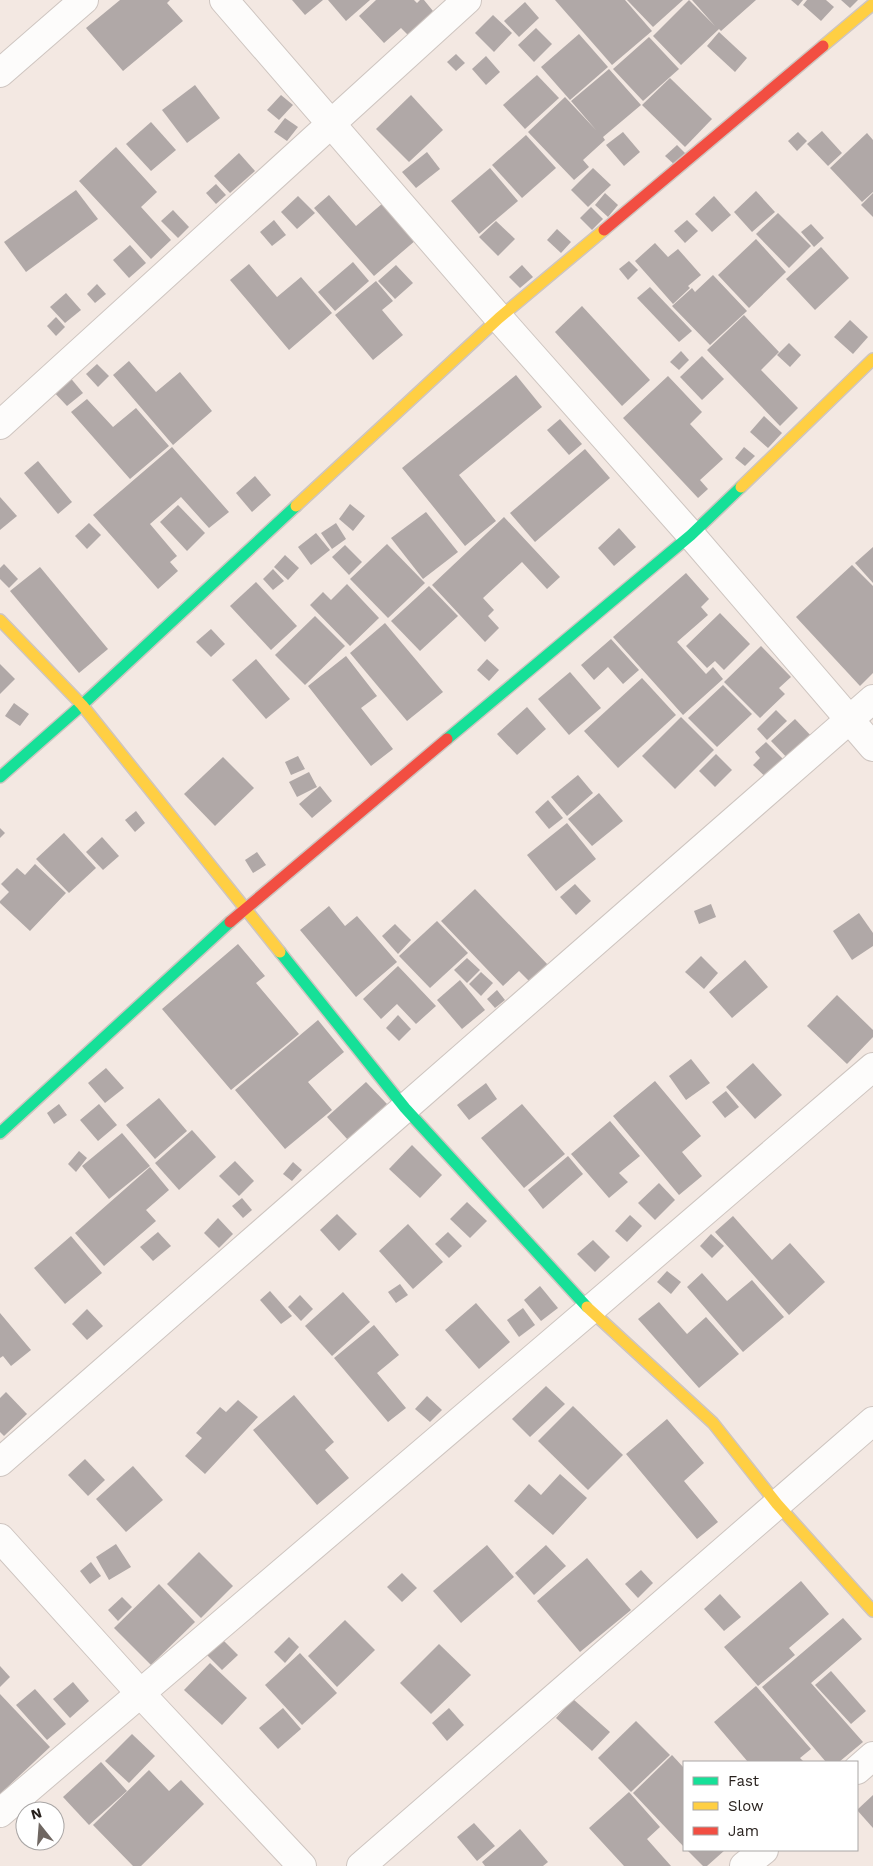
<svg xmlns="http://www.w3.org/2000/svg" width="873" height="1866" font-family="'Work Sans',sans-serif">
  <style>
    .building { fill: #b0a8a7 }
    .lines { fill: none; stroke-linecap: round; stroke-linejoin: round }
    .street-casing { stroke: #cec5c0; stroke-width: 30 }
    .fast-casing { stroke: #cec5c0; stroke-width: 14 }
    .slow-casing { stroke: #cec5c0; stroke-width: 14 }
    .jam-casing { stroke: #cec5c0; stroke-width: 14 }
    .street { stroke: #fdfcfb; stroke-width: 28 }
    .fast { stroke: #16e098; stroke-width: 11 }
    .slow { stroke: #ffcf43; stroke-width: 11 }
    .jam { stroke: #f24e42; stroke-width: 11 }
  </style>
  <rect width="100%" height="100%" fill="#f3e8e2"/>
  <g class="building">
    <path d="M120 0H170L167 3 183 21 123 71 86 28Z"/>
    <path d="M292 0H323L305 15Z"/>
    <path d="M328 0H370L346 21Z"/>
    <path d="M376 0H414L417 3 420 0H424L433 11 408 35 401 28 384 43 359 16Z"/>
    <path d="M555 0H625L652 31 612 65Z"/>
    <path d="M627 0H683L653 27Z"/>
    <path d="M689 0 715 26 692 0H756L721 31 719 29 681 65 653 36Z"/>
    <path d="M791 0H803L798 6Z"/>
    <path d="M807 0H826L834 7 821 21 803 5Z"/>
    <path d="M841 0H858L850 8Z"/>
    <path d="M525 2 539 18 519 37 504 21Z"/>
    <path d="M493 15 512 33 494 52 475 33Z"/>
    <path d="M536 28 552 44 534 62 518 45Z"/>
    <path d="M719 32 747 58 735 72 707 46Z"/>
    <path d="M579 34 608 67 570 100 541 67Z"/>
    <path d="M649 37 679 69 643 101 613 69Z"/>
    <path d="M456 54 465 63 456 71 447 62Z"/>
    <path d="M486 56 500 72 486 85 472 69Z"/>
    <path d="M609 69 641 105 603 137 605 140 583 160 589 167 574 180 528 132 565 97 596 130 571 101Z"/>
    <path d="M537 75 559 98 525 129 503 105Z"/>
    <path d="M670 78 712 119 685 147 642 105Z"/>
    <path d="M195 85 220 118 187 143 162 110Z"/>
    <path d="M281 95 293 105 279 120 267 110Z"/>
    <path d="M411 95 443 130 409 162 376 129Z"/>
    <path d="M285 118 298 127 287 141 274 132Z"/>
    <path d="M151 122 176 150 151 171 126 144Z"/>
    <path d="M822 131 842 153 828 166 807 144Z"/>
    <path d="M623 132 640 152 624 166 606 145Z"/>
    <path d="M798 132 807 141 797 151 788 141Z"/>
    <path d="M867 133 873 140V192L862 202 830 168Z"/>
    <path d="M526 135 556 168 522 198 492 165Z"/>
    <path d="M677 145 688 156 677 167 665 156Z"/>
    <path d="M116 147 157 192 141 207 171 240 151 259 79 181Z"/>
    <path d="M427 152 440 169 416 188 402 172Z"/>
    <path d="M239 153 255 171 230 193 214 176Z"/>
    <path d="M490 168 518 201 479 234 451 201Z"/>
    <path d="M593 168 611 185 588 207 571 190Z"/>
    <path d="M216 184 226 195 216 204 206 193Z"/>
    <path d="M76 190 98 219 26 272 4 242Z"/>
    <path d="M756 191 775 212 752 232 734 212Z"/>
    <path d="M605 193 618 205 608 217 595 205Z"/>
    <path d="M873 193V217L861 205Z"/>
    <path d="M329 195 356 226 383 203 416 240 374 276 314 208Z"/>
    <path d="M298 196 315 213 297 229 281 212Z"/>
    <path d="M714 196 731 215 712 232 695 214Z"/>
    <path d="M591 207 603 219 592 230 580 218Z"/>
    <path d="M173 210 189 227 178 238 161 221Z"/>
    <path d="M778 213 811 246 789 268 756 234Z"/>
    <path d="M274 220 286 235 272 246 260 232Z"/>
    <path d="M687 220 698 231 685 243 674 231Z"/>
    <path d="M496 221 515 239 498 256 479 237Z"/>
    <path d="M811 224 824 238 814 247 801 232Z"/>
    <path d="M557 229 571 242 561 253 547 240Z"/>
    <path d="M756 239 786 272 749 308 718 275Z"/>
    <path d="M655 243 668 257 678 249 701 275 688 286 690 288 673 304 635 261Z"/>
    <path d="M130 245 146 263 129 278 113 260Z"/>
    <path d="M821 247 849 278 815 310 786 279Z"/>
    <path d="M629 261 638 270 628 280 619 269Z"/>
    <path d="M353 262 369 281 335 311 318 292Z"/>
    <path d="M249 264 277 297 301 277 332 313 289 350 230 280Z"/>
    <path d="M396 265 413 283 395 299 378 281Z"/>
    <path d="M522 265 533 277 520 288 509 277Z"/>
    <path d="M713 275 747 311 710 345 672 306 692 288 695 292Z"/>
    <path d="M376 281 393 301 382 310 403 335 373 360 335 315Z"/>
    <path d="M97 284 106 294 95 303 87 294Z"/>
    <path d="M650 287 692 331 679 342 637 298Z"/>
    <path d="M66 293 81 310 65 323 50 307Z"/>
    <path d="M582 306 650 380 622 406 555 332Z"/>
    <path d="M744 315 779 352 761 370 798 408 780 426 707 350Z"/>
    <path d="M56 317 65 327 56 336 47 326Z"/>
    <path d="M850 320 868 337 853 354 834 337Z"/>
    <path d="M789 343 801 355 790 367 777 355Z"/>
    <path d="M681 351 689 360 679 370 670 362Z"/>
    <path d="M702 356 724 379 702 400 680 377Z"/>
    <path d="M129 361 156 392 180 372 212 411 173 445 113 375Z"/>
    <path d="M97 364 109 376 98 387 86 374Z"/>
    <path d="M68 375 83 393 67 406 51 389Z"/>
    <path d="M516 375 542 407 459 475 496 521 465 546 402 468Z"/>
    <path d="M668 376 702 412 690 424 723 459 700 480 708 489 698 498 623 418Z"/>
    <path d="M87 399 113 427 136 408 169 446 130 479 71 412Z"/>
    <path d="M764 416 782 433 768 448 750 432Z"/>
    <path d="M560 419 582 444 569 455 547 430Z"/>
    <path d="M172 447 229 512 209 528 181 497 150 524 177 556 170 562 178 571 158 589 93 515Z"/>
    <path d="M744 447 755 456 745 466 735 458Z"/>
    <path d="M585 449 610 478 535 542 510 513Z"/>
    <path d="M38 461 72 502 58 514 24 473Z"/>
    <path d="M255 476 271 495 252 512 236 493Z"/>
    <path d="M0 497 17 516 0 530Z"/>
    <path d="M350 504 365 516 353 531 339 519Z"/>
    <path d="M178 505 205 533 187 551 160 522Z"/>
    <path d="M426 512 458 552 423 579 391 538Z"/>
    <path d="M504 517 560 577 547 589 522 562 483 598 494 610 488 616 499 628 485 642 432 585Z"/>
    <path d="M89 523 101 535 87 549 75 536Z"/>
    <path d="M336 523 346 539 332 549 321 533Z"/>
    <path d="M619 528 636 547 614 566 598 548Z"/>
    <path d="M316 533 330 550 311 565 298 547Z"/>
    <path d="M387 544 425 583 388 618 350 579Z"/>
    <path d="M345 545 362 562 349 575 332 557Z"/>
    <path d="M873 547V583L855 563Z"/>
    <path d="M285 555 299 568 288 580 274 567Z"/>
    <path d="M4 564 18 579 9 588 0 579V568Z"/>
    <path d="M852 565 873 586V673L860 686 796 617Z"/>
    <path d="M40 567 108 649 79 673 10 591Z"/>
    <path d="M273 569 284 581 273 590 263 579Z"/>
    <path d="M686 573 709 599 701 607 708 615 677 642 706 674 713 667 723 679 683 715 613 637Z"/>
    <path d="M256 582 297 626 271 650 230 606Z"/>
    <path d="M347 584 379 618 350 646 310 605 323 592 331 600Z"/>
    <path d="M429 586 458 616 420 651 391 621Z"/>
    <path d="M720 613 750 644 724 670 715 661 707 668 686 646Z"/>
    <path d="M315 616 345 646 305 685 275 655Z"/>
    <path d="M385 623 443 692 407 721 350 653Z"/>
    <path d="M211 629 225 644 211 657 196 642Z"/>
    <path d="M611 639 639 670 623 684 608 667 594 680 581 665Z"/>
    <path d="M761 646 791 677 779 688 785 694 760 718 724 682Z"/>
    <path d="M346 656 377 696 361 708 393 749 371 766 308 686Z"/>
    <path d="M256 659 290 699 266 719 232 680Z"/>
    <path d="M487 659 499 670 489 681 477 670Z"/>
    <path d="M0 664 15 679 0 694Z"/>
    <path d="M570 672 601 708 569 735 538 699Z"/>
    <path d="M642 678 676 715 618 768 584 731Z"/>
    <path d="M723 685 752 714 717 747 688 718Z"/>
    <path d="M14 703 29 714 20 726 5 716Z"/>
    <path d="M527 707 546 729 517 755 497 734Z"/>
    <path d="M776 710 787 721 767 740 757 729Z"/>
    <path d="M681 717 714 750 675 789 642 756Z"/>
    <path d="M795 719 815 740 791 762 771 741Z"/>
    <path d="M766 742 788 764 771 782 753 765 760 758 755 752Z"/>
    <path d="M716 754 732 770 715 787 699 771Z"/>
    <path d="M298 756 305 769 291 775 285 762Z"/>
    <path d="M223 757 254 788 215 826 184 794Z"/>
    <path d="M309 772 317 787 297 797 289 782Z"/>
    <path d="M578 775 593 793 567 816 551 797Z"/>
    <path d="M320 786 332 801 312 818 299 804Z"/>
    <path d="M599 793 623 821 592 846 568 819Z"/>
    <path d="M548 800 563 818 549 829 535 812Z"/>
    <path d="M136 811 145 823 135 832 125 820Z"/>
    <path d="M567 823 596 859 556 891 527 855Z"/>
    <path d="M0 828 5 833 0 838Z"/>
    <path d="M64 833 96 868 69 893 36 859Z"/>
    <path d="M102 837 119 856 103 870 86 852Z"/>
    <path d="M257 852 266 865 253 873 245 860Z"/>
    <path d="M35 864 66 893 30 931 0 903V901L9 892 1 884 17 868 25 875Z"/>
    <path d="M575 884 591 901 576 915 560 897Z"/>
    <path d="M475 889 549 966 531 983 519 971 503 986 441 921Z"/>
    <path d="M711 904 716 917 699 924 694 911Z"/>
    <path d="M329 906 345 926 357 916 397 962 356 997 300 930Z"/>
    <path d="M859 913 873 933V946L852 960 833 931Z"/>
    <path d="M437 921 468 953 430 988 399 956Z"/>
    <path d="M395 924 411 940 398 954 382 936Z"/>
    <path d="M238 944 265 976 256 983 299 1034 231 1090 162 1009Z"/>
    <path d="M701 956 718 973 704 989 685 972Z"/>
    <path d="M467 958 480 970 467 983 454 970Z"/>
    <path d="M745 960 768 987 732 1018 709 992Z"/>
    <path d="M398 966 436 1006 416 1024 397 1004 381 1019 363 999Z"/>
    <path d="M481 972 493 983 481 996 469 984Z"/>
    <path d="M460 980 485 1010 462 1029 437 1000Z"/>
    <path d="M497 990 505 1000 495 1008 487 999Z"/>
    <path d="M837 995 873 1030V1037L847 1064 807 1026Z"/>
    <path d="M398 1015 411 1029 399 1041 386 1028Z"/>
    <path d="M318 1020 344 1052 308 1082 332 1110 285 1149 235 1090Z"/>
    <path d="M691 1059 710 1083 686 1100 669 1076Z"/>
    <path d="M753 1063 782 1095 755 1119 726 1087Z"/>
    <path d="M106 1068 124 1088 105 1103 88 1083Z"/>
    <path d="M655 1081 701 1136 682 1152 702 1176 679 1195 613 1116Z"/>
    <path d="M366 1082 387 1104 348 1140 327 1117Z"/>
    <path d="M486 1083 497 1099 469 1120 457 1105Z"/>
    <path d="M726 1091 739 1107 725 1118 712 1102Z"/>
    <path d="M159 1098 187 1131 155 1159 126 1125Z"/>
    <path d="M59 1104 67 1115 54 1124 47 1113Z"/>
    <path d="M99 1104 117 1125 98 1141 80 1120Z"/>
    <path d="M522 1104 565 1154 524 1188 481 1138Z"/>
    <path d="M610 1121 640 1156 619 1173 628 1182 609 1198 571 1154Z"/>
    <path d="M192 1130 216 1157 179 1190 155 1163Z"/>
    <path d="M122 1133 150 1166 109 1199 82 1166Z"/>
    <path d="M412 1145 442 1175 420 1198 389 1169Z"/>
    <path d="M79 1151 87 1158 76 1172 68 1164Z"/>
    <path d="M568 1156 583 1174 543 1209 528 1190Z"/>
    <path d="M235 1161 254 1181 239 1196 219 1176Z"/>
    <path d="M293 1162 302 1170 292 1181 283 1174Z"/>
    <path d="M150 1167 169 1190 146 1210 156 1221 104 1266 75 1233Z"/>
    <path d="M659 1183 675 1200 655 1220 638 1203Z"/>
    <path d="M242 1198 252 1210 243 1218 232 1206Z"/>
    <path d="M467 1202 487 1221 470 1238 450 1219Z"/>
    <path d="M337 1214 357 1234 339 1251 320 1230Z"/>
    <path d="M630 1215 642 1226 627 1242 615 1231Z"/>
    <path d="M733 1216 772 1260 790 1243 825 1282 789 1315 715 1232Z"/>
    <path d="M218 1218 233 1234 219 1248 204 1233Z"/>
    <path d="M408 1224 443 1262 413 1289 379 1251Z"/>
    <path d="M158 1232 171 1246 153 1261 140 1247Z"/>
    <path d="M448 1232 462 1246 449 1258 435 1244Z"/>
    <path d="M711 1234 724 1246 712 1258 700 1246Z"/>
    <path d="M71 1236 102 1273 65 1304 34 1268Z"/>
    <path d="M593 1240 610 1257 595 1272 577 1254Z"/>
    <path d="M667 1271 681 1282 671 1294 657 1282Z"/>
    <path d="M702 1273 727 1301 752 1280 784 1317 743 1352 687 1287Z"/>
    <path d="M400 1284 408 1295 396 1303 388 1292Z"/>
    <path d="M540 1286 558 1308 541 1321 524 1300Z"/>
    <path d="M270 1291 292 1316 281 1324 260 1300Z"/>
    <path d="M343 1292 370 1322 332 1356 305 1326Z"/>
    <path d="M300 1295 313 1309 301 1321 288 1307Z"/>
    <path d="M659 1302 687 1334 706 1317 739 1354 699 1388 638 1319Z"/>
    <path d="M476 1303 510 1342 479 1369 445 1330Z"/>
    <path d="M523 1308 535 1325 519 1337 507 1320Z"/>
    <path d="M87 1309 103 1326 87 1340 72 1324Z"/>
    <path d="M0 1313 31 1350 11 1366 3 1356 0 1358Z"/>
    <path d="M374 1325 399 1355 377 1373 406 1408 388 1422 334 1358Z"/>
    <path d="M546 1386 565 1404 530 1437 512 1419Z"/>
    <path d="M6 1392 27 1414 4 1436 0 1432V1398Z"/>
    <path d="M294 1395 334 1442 325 1450 349 1478 317 1505 253 1430Z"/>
    <path d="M427 1396 442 1410 430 1422 415 1409Z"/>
    <path d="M238 1400 258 1417 205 1474 185 1456 202 1438 196 1433 220 1407 226 1412Z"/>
    <path d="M573 1406 623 1455 588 1490 538 1441Z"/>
    <path d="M667 1419 704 1463 684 1481 718 1522 697 1539 626 1454Z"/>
    <path d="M85 1459 105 1480 88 1496 68 1475Z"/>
    <path d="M133 1466 163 1500 126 1532 96 1499Z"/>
    <path d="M560 1474 587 1498 553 1535 514 1501 529 1484 541 1495Z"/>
    <path d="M116 1544 131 1567 109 1580 96 1557Z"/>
    <path d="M487 1545 514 1577 461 1623 433 1591Z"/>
    <path d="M546 1545 566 1566 534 1595 515 1573Z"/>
    <path d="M199 1552 233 1586 201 1618 167 1584Z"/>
    <path d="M587 1558 631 1610 580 1652 537 1601Z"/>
    <path d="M91 1562 101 1576 90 1584 80 1571Z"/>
    <path d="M641 1570 653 1583 638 1598 625 1584Z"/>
    <path d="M402 1573 417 1588 402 1602 387 1587Z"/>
    <path d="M801 1581 829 1614 789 1648 795 1655 758 1686 724 1647Z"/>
    <path d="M159 1584 195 1622 151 1665 114 1628Z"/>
    <path d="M720 1594 741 1617 724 1631 704 1609Z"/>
    <path d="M122 1597 132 1607 118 1621 108 1610Z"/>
    <path d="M843 1618 862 1639 811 1683 863 1742 839 1762H826L762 1687Z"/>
    <path d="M345 1620 375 1650 337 1687 308 1656Z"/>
    <path d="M289 1637 299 1647 285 1663 274 1652Z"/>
    <path d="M223 1640 238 1655 222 1670 207 1655Z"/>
    <path d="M439 1644 471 1675 431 1714 400 1683Z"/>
    <path d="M300 1653 337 1693 302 1725 265 1685Z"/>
    <path d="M210 1663 247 1698 222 1725 184 1690Z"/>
    <path d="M0 1666 10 1677 0 1687Z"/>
    <path d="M831 1671 866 1711 851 1724 815 1685Z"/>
    <path d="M73 1682 89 1701 70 1718 53 1699Z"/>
    <path d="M756 1686 811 1749 800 1758 804 1762H748L714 1722Z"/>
    <path d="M35 1689 66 1724 47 1740 16 1705Z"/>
    <path d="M0 1694 50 1747 0 1794Z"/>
    <path d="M573 1699 610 1732 592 1751 556 1718Z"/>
    <path d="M283 1708 301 1729 278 1749 259 1728Z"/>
    <path d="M449 1708 464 1725 447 1741 432 1723Z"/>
    <path d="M636 1721 670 1755 631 1792 598 1758Z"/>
    <path d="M132 1734 155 1756 129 1783 105 1761Z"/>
    <path d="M672 1755 684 1768V1847L633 1793Z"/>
    <path d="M101 1762 127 1791 89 1825 63 1797Z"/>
    <path d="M149 1770 169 1791 181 1780 204 1804 141 1866H133L93 1825Z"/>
    <path d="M629 1792 660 1827 647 1839 671 1866H624L589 1828Z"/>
    <path d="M873 1795V1828L857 1810Z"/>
    <path d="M474 1823 495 1846 477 1861 457 1837Z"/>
    <path d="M520 1829 548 1862 543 1866H485L482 1862Z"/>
    <path d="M687 1850H725L707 1866H703Z"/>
  </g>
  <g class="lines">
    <defs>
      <g id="street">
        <path d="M224 0 499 318 691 535 873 747"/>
        <path d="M0 73 84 0"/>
        <path d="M0 425 467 0"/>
        <path d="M0 1462 873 699"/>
        <path d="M0 1538 140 1693 302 1866"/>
        <path d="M857 1770 873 1756"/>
        <path d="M0 1813 590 1310 873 1067"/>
        <path d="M361 1866 873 1421"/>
        <path d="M744 1866 764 1850"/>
      </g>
      <g id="fast">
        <path d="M447 739 691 535 741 487"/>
        <path d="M0 777 82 705 296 506"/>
        <path d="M280 952 405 1108 587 1307"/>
        <path d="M0 1133 230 922"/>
      </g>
      <g id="slow">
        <path d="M823 46 873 4"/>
        <path d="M741 487 873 359"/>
        <path d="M296 506 499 318 604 230"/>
        <path d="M0 620 82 705 280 952"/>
        <path d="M587 1307 713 1423 777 1504 873 1611"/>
      </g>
      <g id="jam">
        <path d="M604 230 823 46"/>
        <path d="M230 922 447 739"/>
      </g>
    </defs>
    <use href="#street" class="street-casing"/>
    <use href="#fast" class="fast-casing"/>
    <use href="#slow" class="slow-casing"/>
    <use href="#jam" class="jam-casing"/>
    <use href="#street" class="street"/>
    <use href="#fast" class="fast"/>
    <use href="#slow" class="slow"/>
    <use href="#jam" class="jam"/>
  </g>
  <rect x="683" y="1761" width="175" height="90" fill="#ffffff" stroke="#a9a6a5"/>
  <rect x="693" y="1777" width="25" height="8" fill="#16e098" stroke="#a9a6a5"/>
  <text x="728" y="1786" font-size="15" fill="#28211d">Fast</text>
  <rect x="693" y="1802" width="25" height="8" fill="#ffcf43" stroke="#a9a6a5"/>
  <text x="728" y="1811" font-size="15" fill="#28211d">Slow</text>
  <rect x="693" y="1827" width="25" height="8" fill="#f24e42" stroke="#a9a6a5"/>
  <text x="728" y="1836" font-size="15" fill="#28211d">Jam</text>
  <g transform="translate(40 1826) rotate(343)"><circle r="24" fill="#ffffff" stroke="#a9a6a5"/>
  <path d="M0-4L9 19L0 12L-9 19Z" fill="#6f6762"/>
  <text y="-8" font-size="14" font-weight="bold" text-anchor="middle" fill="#28211d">N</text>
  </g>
</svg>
